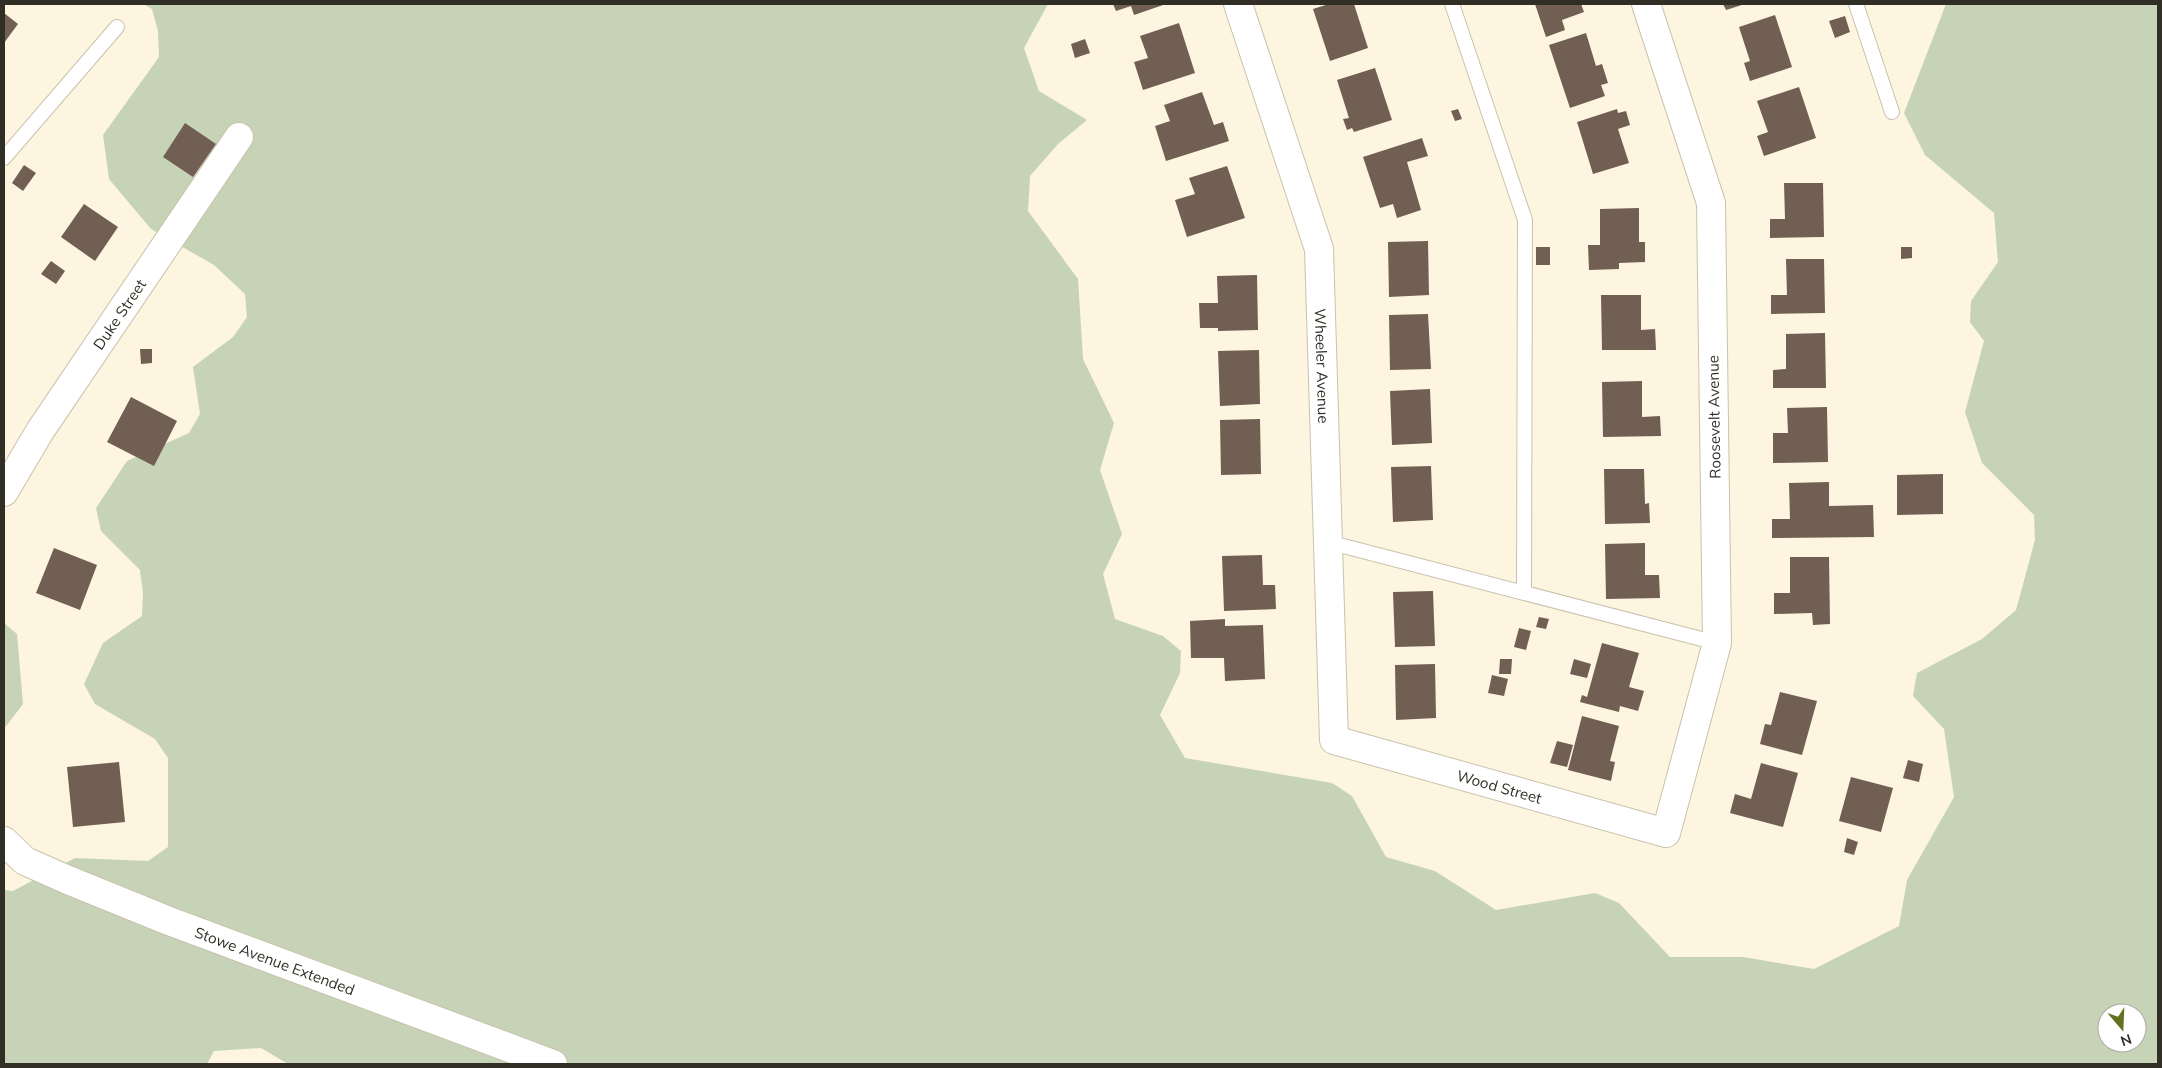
<svg xmlns="http://www.w3.org/2000/svg" width="2162" height="1068" font-family="Mulish,sans-serif">
  <style>
    .green { fill: #c6d3b7; fill-rule: evenodd }
    .building { fill: #705f52 }
    .lines { fill: none; stroke-linecap: round; stroke-linejoin: round }
    .lane-casing { stroke: #cac2ad; stroke-width: 16 }
    .street-casing { stroke: #cac2ad; stroke-width: 30 }
    .lane { stroke: #fff; stroke-width: 14 }
    .street { stroke: #fff; stroke-width: 28 }
    .labels { text-anchor: middle; dominant-baseline: central; stroke-width: 5; stroke-linejoin: round; paint-order: stroke }
    .street-label { font-size: 15px; fill: #312e26; stroke: #fff }
  </style>
  <rect width="100%" height="100%" fill="#fdf5df"/>
  <g class="green">
    <path d="M143 4H1048L1024 48 1039 91 1087 120 1058 144 1030 176 1028 211 1078 279 1083 359 1114 423 1100 470 1122 534 1103 574 1115 619 1163 636 1181 651 1180 673 1160 715 1185 758 1332 783 1352 796 1386 857 1435 871 1496 910 1595 893 1619 903 1670 957H1743L1814 969 1899 926 1907 880 1954 797 1944 729 1913 696 1917 673 1982 639 2016 610 2035 540 2034 515 1982 463 1965 412 1984 341 1970 322 1971 301 1998 262 1994 213 1925 155 1904 113 1946 4H2158V1064H288L261 1048 214 1051 207 1064H4V890L13 891 75 858 148 861 168 847V758L155 739 95 704 84 684 103 643 142 616 143 593 140 570 101 531 96 508 127 461 189 433 200 414 193 367 233 337 247 317 245 294 214 265 151 229 109 179 103 135 159 57 158 31 152 9ZM2107 1013H2137V1043H2107Z"/>
    <path d="M4 623 17 634 23 704 4 729Z"/>
  </g>
  <g class="building">
    <path d="M1113 4H1166L1134 15 1131 6 1116 11Z"/>
    <path d="M1329 4H1354L1368 48 1330 61 1313 9Z"/>
    <path d="M1535 4H1581L1584 12 1562 20 1565 30 1546 37Z"/>
    <path d="M1723 4H1745L1726 10Z"/>
    <path d="M4 13 18 24 4 43Z"/>
    <path d="M1775 15 1792 67 1750 81 1744 63 1750 61 1739 27Z"/>
    <path d="M1845 16 1850 32 1835 38 1829 21Z"/>
    <path d="M1179 23 1195 73 1143 90 1134 62 1148 58 1140 36Z"/>
    <path d="M1586 33 1596 66 1602 64 1608 83 1601 85 1605 96 1570 108 1549 45Z"/>
    <path d="M1085 39 1090 53 1075 58 1071 44Z"/>
    <path d="M1375 68 1392 120 1354 132 1352 128 1347 130 1343 119 1349 118 1337 80Z"/>
    <path d="M1799 87 1816 138 1764 156 1757 136 1768 132 1757 101Z"/>
    <path d="M1202 92 1214 125 1223 122 1229 141 1166 161 1155 126 1170 121 1164 105Z"/>
    <path d="M1458 109 1462 119 1455 121 1451 111Z"/>
    <path d="M1617 109 1618 113 1626 111 1630 125 1618 129 1629 163 1593 174 1577 122Z"/>
    <path d="M185 123 216 144 193 177 163 157Z"/>
    <path d="M1422 138 1428 156 1407 162 1421 210 1397 218 1393 204 1380 208 1363 157Z"/>
    <path d="M24 165 36 173 23 191 12 183Z"/>
    <path d="M1227 166 1245 218 1187 237 1175 200 1195 194 1189 178Z"/>
    <path d="M1784 183H1823L1824 237 1770 238V219H1785Z"/>
    <path d="M84 204 118 227 95 261 61 237Z"/>
    <path d="M1639 208V242H1645V262L1619 263V269L1589 270 1588 245H1600V209Z"/>
    <path d="M1428 241 1429 295 1389 297 1388 242Z"/>
    <rect x="1536" y="247" width="14" height="18"/>
    <path d="M1901 247H1912V258L1901 259Z"/>
    <path d="M1786 259H1824L1825 313 1771 314V295H1787Z"/>
    <path d="M51 261 65 271 56 284 41 274Z"/>
    <path d="M1257 275 1258 330 1218 331V328H1200L1199 303H1218L1217 276Z"/>
    <path d="M1601 295H1641V330L1655 329 1656 350H1602Z"/>
    <path d="M1428 314 1431 369 1390 370 1389 315Z"/>
    <path d="M1825 333 1826 388H1773V370L1786 369V334Z"/>
    <path d="M140 349H152V363L141 364Z"/>
    <path d="M1259 350 1260 404 1220 406 1218 351Z"/>
    <path d="M1642 381V417L1660 416 1661 436 1603 437 1602 382Z"/>
    <path d="M1430 389 1432 443 1392 445 1390 391Z"/>
    <path d="M131 397 177 421 154 466 107 442Z"/>
    <path d="M1827 407 1828 462 1773 463V433H1788L1787 408Z"/>
    <path d="M1260 419 1261 474 1221 475 1220 420Z"/>
    <path d="M1431 466 1433 520 1393 522 1391 467Z"/>
    <path d="M1604 469H1644L1645 504 1649 503 1650 523 1605 524Z"/>
    <path d="M1943 474V514L1897 515V475Z"/>
    <path d="M1829 482V506L1873 505 1874 537 1772 538V519H1790L1789 483Z"/>
    <path d="M1645 543V575H1659L1660 598 1606 599 1605 544Z"/>
    <path d="M54 548 97 565 80 610 36 593Z"/>
    <path d="M1262 555 1263 585H1275L1276 609 1224 611 1222 556Z"/>
    <path d="M1790 557H1829L1830 624 1813 625 1812 613 1774 614V593H1790Z"/>
    <path d="M1433 591 1435 646 1395 647 1393 592Z"/>
    <path d="M1539 617 1549 619 1546 629 1536 627Z"/>
    <path d="M1225 619V626L1263 625 1265 679 1225 681 1224 658H1191L1190 621Z"/>
    <path d="M1519 628 1531 631 1526 650 1514 647Z"/>
    <path d="M1602 643 1639 653 1629 687 1644 691 1638 711 1620 706 1619 712 1580 702 1582 695 1587 697Z"/>
    <path d="M1500 659H1512L1511 674H1499Z"/>
    <path d="M1574 659 1591 664 1587 678 1570 674Z"/>
    <path d="M1435 664 1436 718 1396 720 1395 665Z"/>
    <path d="M1492 675 1508 679 1504 696 1488 693Z"/>
    <path d="M1780 692 1817 701 1802 755 1760 744 1765 724 1771 725Z"/>
    <path d="M1582 716 1619 726 1610 761 1615 762 1611 781 1568 770Z"/>
    <path d="M1557 741 1573 745 1567 767 1550 763Z"/>
    <path d="M1908 760 1923 764 1919 782 1903 778Z"/>
    <path d="M119 762 125 822 73 827 67 767Z"/>
    <path d="M1761 763 1798 773 1783 827 1730 813 1735 794 1751 799Z"/>
    <path d="M1851 777 1893 788 1881 832 1839 821Z"/>
    <path d="M1847 838 1858 842 1854 855 1844 852Z"/>
  </g>
  <g class="lines">
    <defs>
      <g id="lane">
        <path d="M1452 4 1525 220 1524 591"/>
        <path d="M1856 4 1892 112"/>
        <path d="M4 158 117 27"/>
        <path d="M1328 542 1717 643"/>
      </g>
      <g id="street">
        <path id="s1" d="M1238 4 1319 249 1334 740 1666 833 1717 643 1711 203 1646 4"/>
        <path id="s2" d="M4 492 40 431 239 137"/>
        <path id="s3" d="M4 841 25 861 68 880 169 921 553 1064"/>
      </g>
    </defs>
    <use href="#lane" class="lane-casing"/>
    <use href="#street" class="street-casing"/>
    <use href="#lane" class="lane"/>
    <use href="#street" class="street"/>
  </g>
  <g class="labels">
    <g class="street-label">
      <text stroke="none"><textPath href="#s2" startOffset="212">Duke Street</textPath></text>
      <text stroke="none"><textPath href="#s1" startOffset="375">Wheeler Avenue</textPath></text>
      <text transform="translate(1714 417) rotate(-91)">Roosevelt Avenue</text>
      <text stroke="none"><textPath href="#s1" startOffset="921">Wood Street</textPath></text>
      <text stroke="none"><textPath href="#s3" startOffset="298">Stowe Avenue Extended</textPath></text>
    </g>
  </g>
  <rect width="2162" height="1068" fill="none" stroke="#312e26" stroke-width="10"/>
  <g transform="translate(2122 1028) rotate(161)"><circle r="24" fill="#ffffff" stroke="#adaba8"/>
  <path d="M0-4L9 19L0 12L-9 19Z" fill="#64721e"/>
  <text y="-8" font-size="14" font-weight="bold" text-anchor="middle" fill="#312e26">N</text>
  </g>
</svg>
